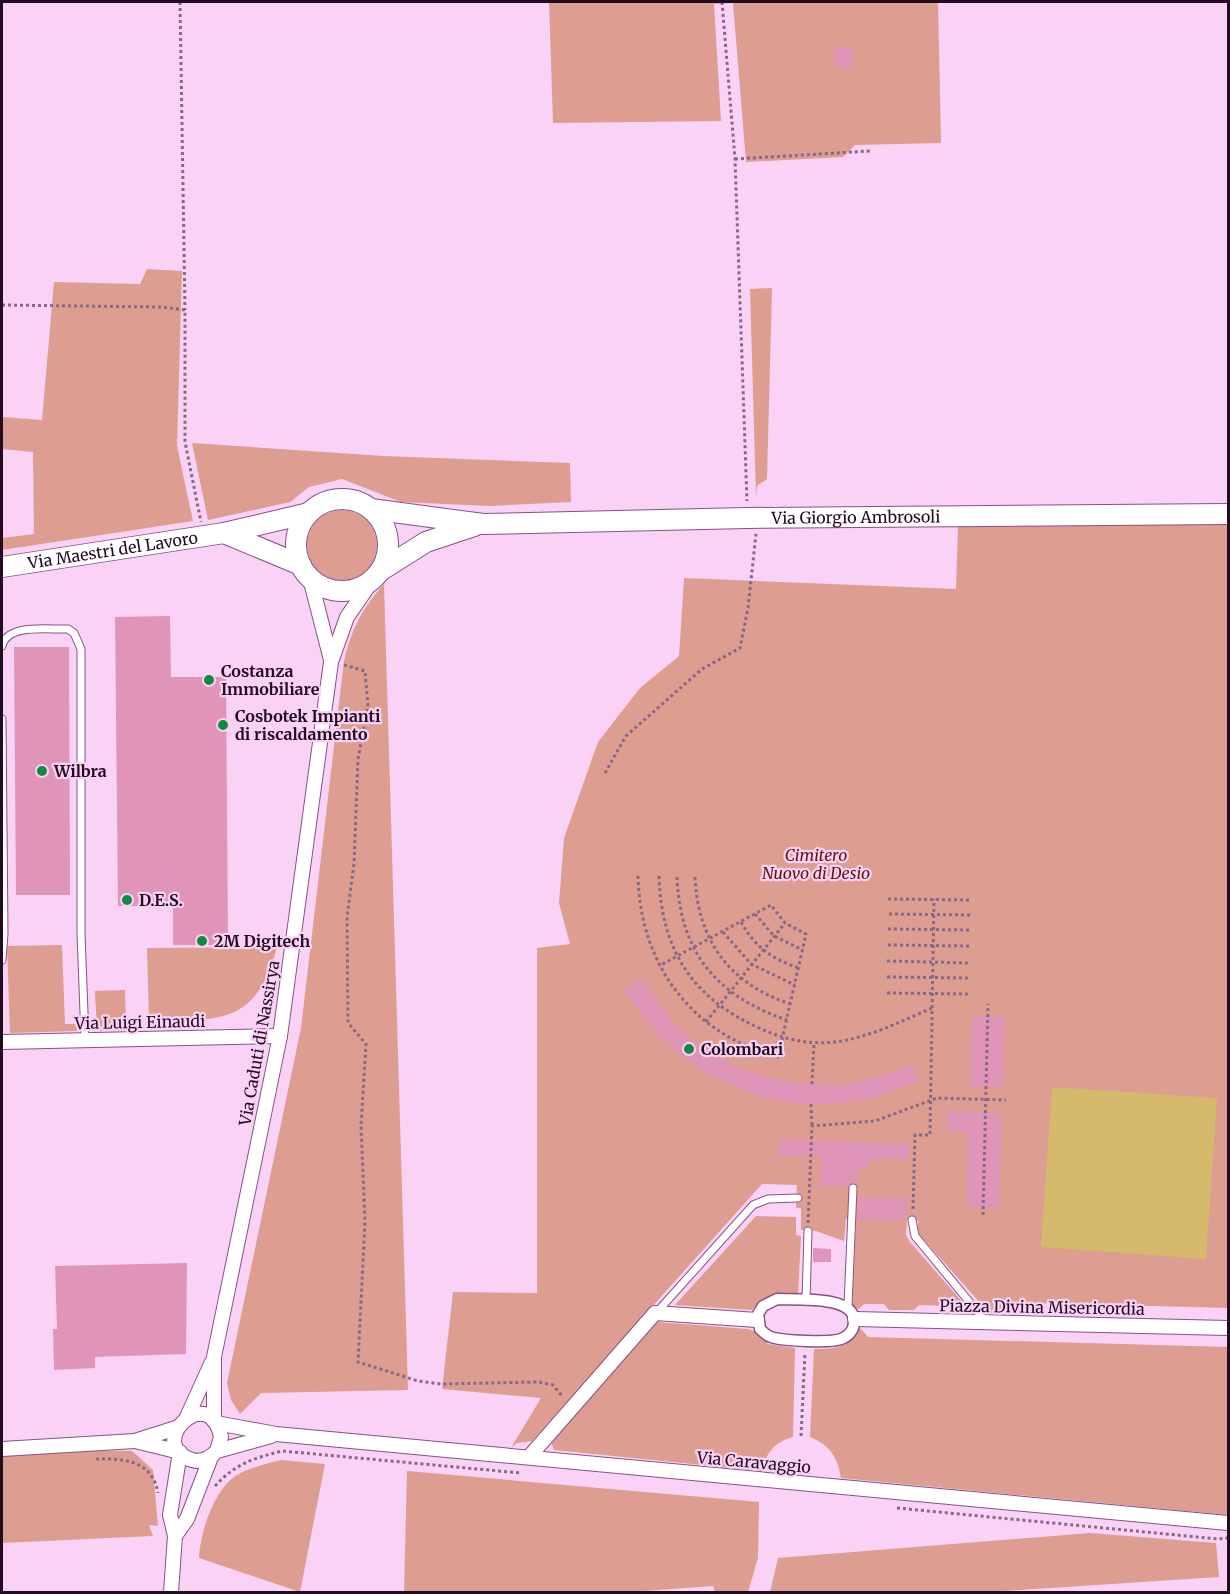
<svg xmlns="http://www.w3.org/2000/svg" width="1230" height="1594" font-family="Merriweather,serif">
  <style>
    .green { fill: #dd9d91 }
    .water { fill: #d5ba6e }
    .building { fill: #e094b7 }
    .lines { fill: none; stroke-linecap: round; stroke-linejoin: round }
    .service-casing { stroke: #8a5085; stroke-width: 9 }
    .pedestrian-casing { stroke: #8a5085; stroke-width: 13 }
    .minor-casing { stroke: #8a5085; stroke-width: 16 }
    .secondary-casing { stroke: #8a5085; stroke-width: 22 }
    .path { stroke: #886985; stroke-width: 3; stroke-dasharray: 3 3; stroke-linecap: butt }
    .service { stroke: #fff; stroke-width: 7 }
    .pedestrian { stroke: #fff; stroke-width: 10 }
    .minor { stroke: #fff; stroke-width: 14 }
    .secondary { stroke: #fff; stroke-width: 20 }
    .poi-dot { fill: #128942; stroke: #fad2f5; stroke-width: 2 }
    .labels { text-anchor: middle; dominant-baseline: central; stroke-width: 4.5; stroke-linejoin: round; paint-order: stroke }
    .street-label { font-size: 16px; fill: #230c21; stroke: #fad2f5 }
    .poi-label { font-size: 16px; font-weight: bold; fill: #230c21; stroke: #fad2f5; text-anchor: start }
    .park-label { font-size: 16px; font-style: italic; fill: #5b130a; stroke: #fad2f5 }
  </style>
  <rect width="100%" height="100%" fill="#fad2f5"/>
  <g class="green">
    <path d="M549 2H938L941 143 855 145 843 157 746 162 733 3 714 4 721 121 553 123Z"/>
    <path d="M147 269 182 271 177 446 193 521 2 550V538L34 534 33 452 2 449V417L42 420 54 282 140 284Z"/>
    <path d="M772 288 767 479 757 486 756 497 750 289Z"/>
    <path d="M192 443 383 456 570 463 571 502 489 506 401 502 342 479 309 487 290 502 208 520Z"/>
    <circle cx="342" cy="545" r="35"/>
    <path d="M958 524H1228V1308L1036 1303 1034 1314 989 1313 918 1233V1221L907 1220 906 1235 910 1242 971 1312H957L952 1306 919 1305 914 1310H889L884 1304H864L859 1309 852 1307 856 1219H846L844 1241 816 1231 801 1230V1208H796L797 1185 762 1184 532 1441 517 1443 511 1448 541 1398 442 1389 453 1292 537 1293V948L570 944 559 903 564 838 598 742 640 688 679 656 684 578 956 589Z"/>
    <path d="M384 584 408 1390 261 1393 240 1414 231 1400 227 1383 301 1028 344 661C351 630 363 607 384 584Z"/>
    <path d="M62 945 65 1024H77V1031L10 1033 7 946Z"/>
    <path d="M277 947C256 1026 220 1019 149 1022L147 948Z"/>
    <path d="M125 990 126 1030 97 1031 95 991Z"/>
    <path d="M756 1216 796 1217V1235L801 1236 798 1295H772L751 1310 675 1305Z"/>
    <path d="M657 1322 748 1329 757 1332 768 1344 795 1348 793 1437C775 1442 766 1452 762 1471L554 1450 551 1442Z"/>
    <path d="M859 1327 868 1337 1228 1347V1515L841 1478C838 1458 830 1445 810 1437L814 1349C833 1349 851 1349 859 1327Z"/>
    <path d="M46 1450 132 1451 153 1470 158 1526 149 1525 153 1536 2 1543V1454Z"/>
    <path d="M281 1460 325 1464 300 1592 199 1558C200 1533 214 1489 237 1475 251 1467 266 1464 281 1460Z"/>
    <path d="M407 1471 759 1502 758 1558 748 1592H715L713 1586 630 1592H404Z"/>
    <path d="M1090 1533 1216 1543 1219 1577 988 1592H770L778 1558Z"/>
  </g>
  <path class="water" d="M1052 1087 1217 1098 1206 1259 1041 1247Z"/>
  <g class="building">
    <path d="M851 46 853 67 836 68 834 48Z"/>
    <path d="M170 616 171 677H226L228 945H173V906H118L115 617Z"/>
    <path d="M14 647H69L70 895H16Z"/>
    <path d="M641 979 674 1023 694 1041 741 1070 800 1084 844 1085 892 1073 912 1064 920 1081 873 1098 844 1103 796 1104 758 1096 705 1072 682 1057 660 1036 623 991Z"/>
    <path d="M972 1016 1005 1017 1003 1087 970 1086Z"/>
    <path d="M948 1111 1002 1113 999 1208 966 1207 968 1132H947Z"/>
    <path d="M780 1139 909 1144 908 1159H869V1169H858L857 1185 853 1182 848 1187 820 1186 821 1156H779Z"/>
    <path d="M858 1197 907 1198 906 1220 857 1219Z"/>
    <path d="M813 1248 831 1249V1262H813Z"/>
    <path d="M187 1263 186 1354 95 1357V1368L54 1370 53 1329H57L55 1266Z"/>
  </g>
  <g class="lines">
    <defs>
      <g id="service">
        <path d="M2 646C7 623 49 630 68 629L74 633 81 649V934L85 1039"/>
        <path d="M2 719 4 934 2 960"/>
        <path d="M912 1220 915 1236 986 1322"/>
        <path d="M806 1301 808 1231"/>
        <path d="M848 1306 853 1188"/>
        <path d="M657 1312 753 1205 768 1199 798 1198"/>
      </g>
      <path id="pedestrian" d="M777 1299C796 1300 856 1295 854 1322 854 1330 849 1336 841 1339 831 1343 782 1341 771 1337 767 1336 764 1333 760 1329L758 1314 763 1306Z"/>
      <g id="minor">
        <path d="M310 578 331 660"/>
        <path d="M2 1042 280 1036"/>
        <path d="M855 1319 1228 1328"/>
        <path d="M187 1417 212 1362"/>
        <path d="M214 1421V1357L280 1036 331 662 347 617 374 578"/>
        <path d="M216 1423 276 1434 1228 1523"/>
        <path d="M135 1441 180 1452 170 1515 175 1536 171 1592"/>
        <path d="M2 1449 135 1441 176 1428"/>
        <path d="M217 1451 221 1437C209 1379 143 1446 192 1460 202 1463 210 1458 217 1451L271 1436"/>
        <path d="M529 1457 655 1313 757 1320"/>
        <path d="M175 1536 187 1519 211 1457"/>
      </g>
      <g id="secondary">
        <circle cx="342" cy="545" r="46"/>
        <path id="s1" d="M371 509 483 524 747 518 1228 514"/>
        <path d="M224 533 301 565"/>
        <path id="s2" d="M2 567 224 533 309 513"/>
        <path d="M380 571 426 542 474 526"/>
      </g>
    </defs>
    <use href="#service" class="service-casing"/>
    <use href="#pedestrian" class="pedestrian-casing"/>
    <use href="#minor" class="minor-casing"/>
    <use href="#secondary" class="secondary-casing"/>
    <g class="path">
      <path d="M180 2 185 310"/>
      <path d="M722 2 735 159 747 501"/>
      <path d="M735 159 870 151"/>
      <path d="M2 305 161 307 185 310V442L201 522"/>
      <path d="M344 665 365 671 368 706 358 759 354 864 347 917 348 1023 366 1044 361 1126 365 1222 358 1362 418 1381 441 1384 539 1382 553 1385 563 1397"/>
      <path d="M605 773 626 736 702 669 740 648 748 608 756 534"/>
      <path d="M638 876C640 964 691 1034 778 1057L806 934 785 923 771 905 659 966"/>
      <path d="M659 876C661 948 691 997 757 1027 784 1040 812 1046 842 1041 874 1035 902 1021 932 1008"/>
      <path d="M677 877C680 952 716 996 787 1020"/>
      <path d="M695 877C698 941 729 983 790 1004"/>
      <path d="M888 899 971 900"/>
      <path d="M755 914 774 936 803 950"/>
      <path d="M889 914 972 915"/>
      <path d="M741 922C755 947 772 959 799 968"/>
      <path d="M888 929 971 930"/>
      <path d="M723 932 751 964 795 985"/>
      <path d="M888 945 971 946"/>
      <path d="M887 961 970 963"/>
      <path d="M887 977 970 978"/>
      <path d="M887 993 970 994"/>
      <path d="M706 1022 785 923"/>
      <path d="M812 1084 814 1043"/>
      <path d="M811 1104 812 1126"/>
      <path d="M913 1209 915 1135H930L934 899"/>
      <path d="M983 1215 988 1004"/>
      <path d="M808 1223 812 1126 875 1121 937 1098 1006 1100"/>
      <path d="M801 1436 805 1353"/>
      <path d="M96 1459C124 1458 153 1461 158 1493"/>
      <path d="M215 1486C235 1464 254 1458 282 1451L521 1473"/>
      <path d="M897 1508 1218 1539 1228 1538"/>
    </g>
    <use href="#service" class="service"/>
    <use href="#pedestrian" class="pedestrian"/>
    <use href="#minor" class="minor"/>
    <use href="#secondary" class="secondary"/>
  </g>
  <g class="poi-dot">
    <circle cx="209" cy="680" r="6"/>
    <circle cx="223" cy="725" r="6"/>
    <circle cx="42" cy="771" r="6"/>
    <circle cx="127" cy="900" r="6"/>
    <circle cx="202" cy="941" r="6"/>
    <circle cx="689" cy="1049" r="6"/>
  </g>
  <g class="labels">
    <g class="street-label">
      <text stroke="none"><textPath href="#s1" startOffset="486">Via Giorgio Ambrosoli</textPath></text>
      <text stroke="none"><textPath href="#s2" startOffset="112">Via Maestri del Lavoro</textPath></text>
      <text transform="translate(140 1022) rotate(-1)">Via Luigi Einaudi</text>
      <text transform="translate(259 1043) rotate(-80)">Via Caduti di Nassirya</text>
      <text transform="translate(1042 1307) rotate(1)">Piazza Divina Misericordia</text>
      <text transform="translate(754 1462) rotate(5)">Via Caravaggio</text>
    </g>
    <g class="poi-label">
      <text x="221" y="671">Costanza<tspan x="221" dy="18">Immobiliare</tspan></text>
      <text x="235" y="716">Cosbotek Impianti<tspan x="235" dy="18">di riscaldamento</tspan></text>
      <text x="54" y="771">Wilbra</text>
      <text x="139" y="900">D.E.S.</text>
      <text x="214" y="941">2M Digitech</text>
      <text x="701" y="1049">Colombari</text>
    </g>
    <g class="park-label">
      <text x="816" y="855">Cimitero<tspan x="816" dy="18">Nuovo di Desio</tspan></text>
    </g>
  </g>
  <rect width="1230" height="1594" fill="none" stroke="#230c21" stroke-width="6"/>
</svg>
